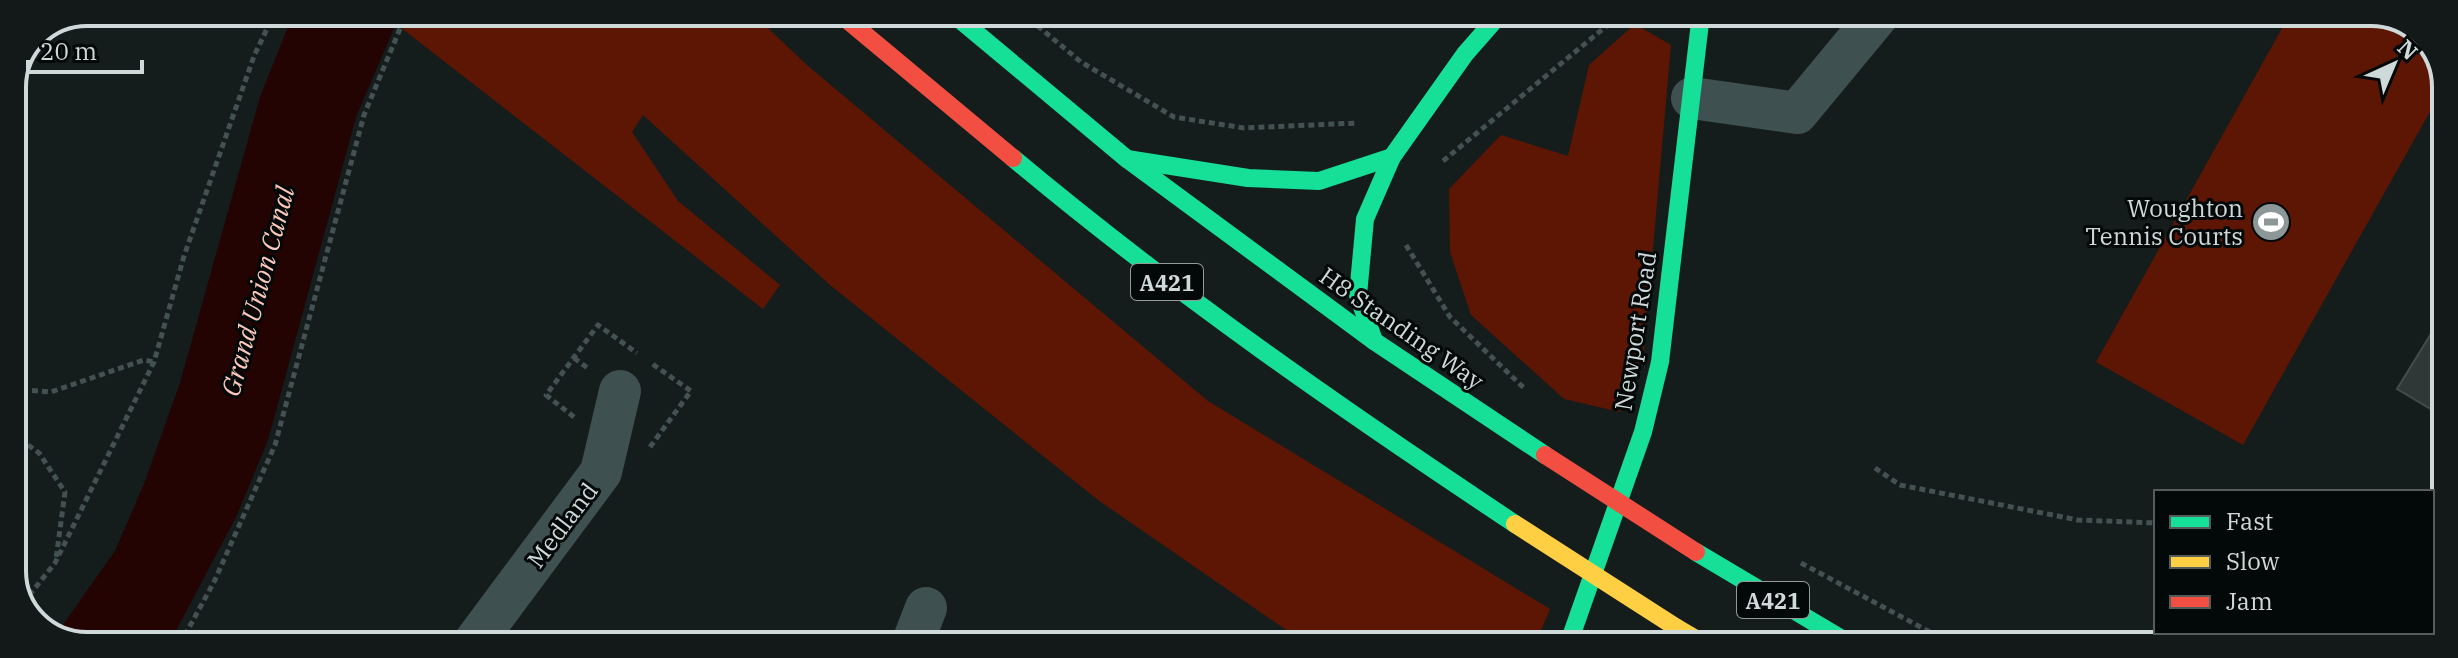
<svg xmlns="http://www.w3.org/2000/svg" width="2458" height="658" font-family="'IBM Plex Serif',serif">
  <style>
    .green { fill: #5e1604 }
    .water { fill: #240303 }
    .building { fill: #303737; stroke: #444b4b; stroke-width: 2 }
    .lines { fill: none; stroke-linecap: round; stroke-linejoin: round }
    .path { stroke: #445152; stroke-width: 5; stroke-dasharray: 6 4; stroke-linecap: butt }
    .street { stroke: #3f5051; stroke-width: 42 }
    .fast { stroke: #16e098; stroke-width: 18 }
    .slow { stroke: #ffcf43; stroke-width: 18 }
    .jam { stroke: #f24e42; stroke-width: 18 }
    .slow-bridge { stroke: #ffcf43; stroke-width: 18 }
    .jam-bridge { stroke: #f24e42; stroke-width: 18 }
    .labels { text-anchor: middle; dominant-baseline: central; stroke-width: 6; stroke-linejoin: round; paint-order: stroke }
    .shield { fill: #030808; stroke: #929a9a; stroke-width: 2 }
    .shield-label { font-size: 22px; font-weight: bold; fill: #cfd9d9 }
    .poi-label { font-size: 24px; fill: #cfd9d9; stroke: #030808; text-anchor: end }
    .street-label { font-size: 24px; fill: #cfd9d9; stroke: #030808 }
    .water-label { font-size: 26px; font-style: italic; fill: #fbc7ba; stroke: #030808 }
    .rim { fill: none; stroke: #cfd9d9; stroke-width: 4 }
  </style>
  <rect width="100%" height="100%" fill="#141c1c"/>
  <g class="green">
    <path d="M407 12 752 13 808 66 1208 401 1550 609 1535 645H1308L1098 500 830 285 643 115 632 132 678 201 780 285 763 309 400 27Z"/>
    <path d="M2290 14H2390L2428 38 2446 83 2243 445 2096 362Z"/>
    <path d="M1635 24 1671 45 1644 350 1620 412 1564 399 1471 315 1450 252 1449 189 1501 135 1568 156 1589 65Z"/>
  </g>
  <path class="water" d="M294 12H401L356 117 268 440 237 515 169 644H68L55 636 115 551 144 484 180 383 260 97Z"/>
  <path class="building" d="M2445 311 2444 417 2397 389Z"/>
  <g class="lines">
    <g class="path">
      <path d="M1022 13 1081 62 1174 117 1244 128 1358 123"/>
      <path d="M1443 161 1621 14"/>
      <path d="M1406 245 1450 317 1526 390"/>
      <path d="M574 358 589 369"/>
      <path d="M12 389 51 392 144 360 154 362"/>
      <path d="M574 417 546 395 598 325 637 353"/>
      <path d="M12 433 39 453 65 492 56 559"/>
      <path d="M650 447 691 391 651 363"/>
      <path d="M1875 468 1900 485 2078 520 2156 523"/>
      <path d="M2432 533 2444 534"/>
      <path d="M1801 563 1956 646"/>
      <path d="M23 603 55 563 154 362 184 256 254 56 275 12"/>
      <path d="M180 644 214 582 275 445 364 115 407 12"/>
    </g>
    <g class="street">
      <path d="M1692 98 1797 113 1879 14"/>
      <path d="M473 644 601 472 620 391"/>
      <path d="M912 644 926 608"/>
    </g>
    <g class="fast">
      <path d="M952 13 1127 159 1374 341 1545 455"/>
      <path d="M1013 158C1173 292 1342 409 1515 524"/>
      <path d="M1127 159 1248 178 1319 181 1392 157"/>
      <path d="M1374 341 1358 295 1365 219 1392 157 1465 54 1501 13"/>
      <path d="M1696 552 1852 645"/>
      <path d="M1568 645 1643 432 1660 362 1701 14"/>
    </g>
    <path class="slow" d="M1677 628 1706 645"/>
    <path class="jam" d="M839 13 1013 158"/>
    <path class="slow-bridge" d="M1515 524 1677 628"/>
    <path class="jam-bridge" d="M1545 455 1696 552"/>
  </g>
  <defs>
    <symbol id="stadium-disc" viewBox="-11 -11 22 22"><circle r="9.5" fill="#8e9797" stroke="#030808"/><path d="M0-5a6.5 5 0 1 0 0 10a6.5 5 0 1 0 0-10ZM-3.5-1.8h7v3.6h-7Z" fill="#fff"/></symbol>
  </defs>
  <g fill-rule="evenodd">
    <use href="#stadium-disc" x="2249" y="200" width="44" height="44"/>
  </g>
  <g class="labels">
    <g class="shield">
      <rect x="1131" y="264" width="72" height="36" rx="6"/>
      <rect x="1737" y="582" width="72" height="36" rx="6"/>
    </g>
    <g class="shield-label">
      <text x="1167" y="282">A421</text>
      <text x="1773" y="600">A421</text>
    </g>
    <g class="poi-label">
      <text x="2243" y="208">Woughton<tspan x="2243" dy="28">Tennis Courts</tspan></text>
    </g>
    <g class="street-label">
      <text transform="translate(1402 328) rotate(35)">H8 Standing Way</text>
      <text transform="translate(1635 331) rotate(-81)">Newport Road</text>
      <text transform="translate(562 525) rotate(-53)">Medland</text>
    </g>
    <g class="water-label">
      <text transform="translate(257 291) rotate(-75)">Grand Union Canal</text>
    </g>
  </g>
  <path d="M0 0H2458V658H0ZM87 26H2371A61 61 0 0 1 2432 87V571A61 61 0 0 1 2371 632H87A61 61 0 0 1 26 571V87A61 61 0 0 1 87 26Z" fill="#131919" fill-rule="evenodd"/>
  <path class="rim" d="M87 26H2371A61 61 0 0 1 2432 87V571A61 61 0 0 1 2371 632H87A61 61 0 0 1 26 571V87A61 61 0 0 1 87 26Z"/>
  <rect x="2154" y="490" width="280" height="144" fill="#030808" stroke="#555c5c" stroke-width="2"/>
  <rect x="2170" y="516" width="40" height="12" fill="#16e098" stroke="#555c5c" stroke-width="2"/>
  <text x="2226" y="530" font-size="24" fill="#cfd9d9">Fast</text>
  <rect x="2170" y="556" width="40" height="12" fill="#ffcf43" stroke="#555c5c" stroke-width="2"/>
  <text x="2226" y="570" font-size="24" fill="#cfd9d9">Slow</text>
  <rect x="2170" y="596" width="40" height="12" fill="#f24e42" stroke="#555c5c" stroke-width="2"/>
  <text x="2226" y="610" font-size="24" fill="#cfd9d9">Jam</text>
  <g transform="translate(2394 64) rotate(44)" stroke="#030808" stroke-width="6" paint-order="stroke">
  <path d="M0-6L14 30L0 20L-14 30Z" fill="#cfd9d9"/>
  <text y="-12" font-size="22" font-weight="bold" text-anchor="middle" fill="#cfd9d9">N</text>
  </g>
  <path d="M28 60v12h114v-12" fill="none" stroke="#cfd9d9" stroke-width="4"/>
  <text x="40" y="60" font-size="24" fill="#cfd9d9" stroke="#030808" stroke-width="6" paint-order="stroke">20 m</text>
</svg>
